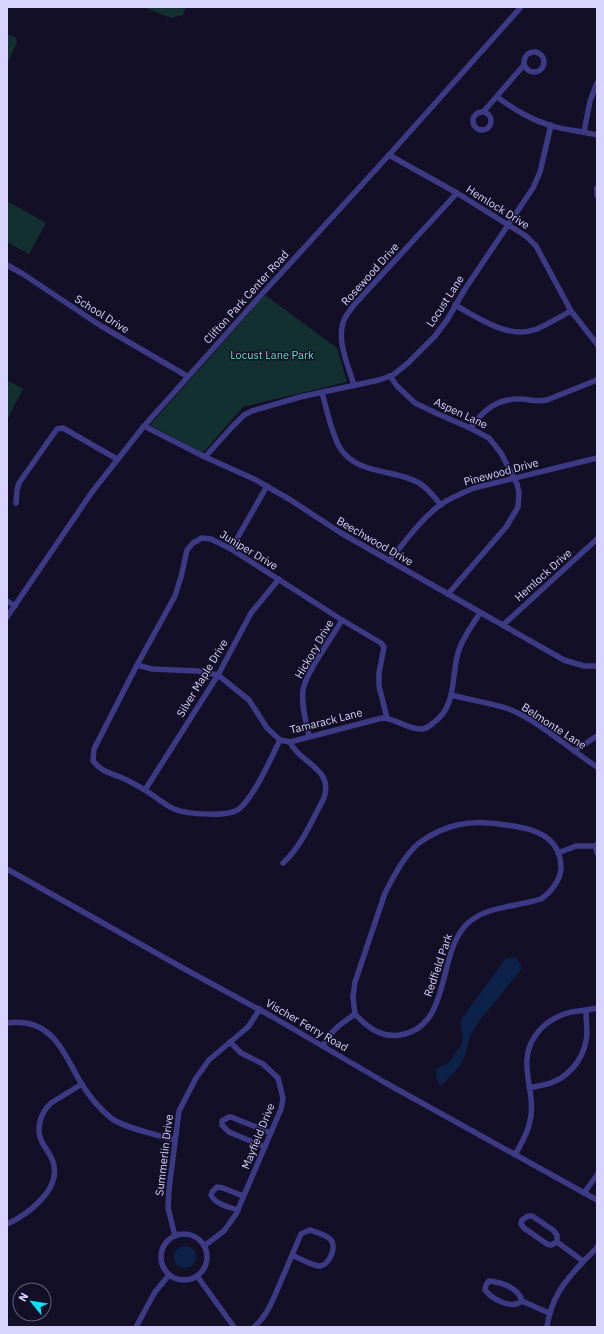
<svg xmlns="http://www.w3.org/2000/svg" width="604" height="1334" font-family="'IBM Plex Sans',sans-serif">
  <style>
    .green { fill: #12302f }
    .water { fill: #0c2248 }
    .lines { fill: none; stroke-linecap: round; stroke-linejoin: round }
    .minor { stroke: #3d3a85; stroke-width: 5.5 }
    .labels { text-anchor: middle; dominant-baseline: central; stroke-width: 3; stroke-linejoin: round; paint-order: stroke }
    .street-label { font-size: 11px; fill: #d9d4ff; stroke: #130f26 }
    .park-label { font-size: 11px; fill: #5fe0c0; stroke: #130f26 }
  </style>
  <rect width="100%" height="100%" fill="#130f26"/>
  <g class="green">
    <path d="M143 7H186L183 15 171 18Z"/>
    <path d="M7 34 15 37 17 42 7 64Z"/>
    <path d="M7 201 46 223 29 254 7 242Z"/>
    <path d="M265 295 337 348 347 382 243 407 203 453 150 425Z"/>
    <path d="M7 380 23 389 7 420Z"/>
  </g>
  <g class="water">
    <path d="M506 958H516L521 964V970L478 1022 471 1034 465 1056 458 1068 442 1085 439 1084 436 1074 437 1069 450 1061 462 1044 463 1037 460 1023 463 1017Z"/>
    <circle cx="185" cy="1257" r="11"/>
  </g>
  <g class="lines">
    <g class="minor">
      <circle cx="534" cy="62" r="10"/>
      <path d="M497 97C514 109 529 119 549 125 564 130 581 131 597 135"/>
      <path d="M484 111 524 65"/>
      <circle cx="482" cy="121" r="9"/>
      <path d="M584 132 590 101 597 83"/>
      <path d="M389 155 457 193 526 236 536 246 571 311 597 344"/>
      <path d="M597 188V195"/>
      <path d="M7 265 23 274 101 326 187 376"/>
      <path d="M455 305C479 318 508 340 537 329 548 324 560 317 571 311"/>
      <path d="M390 376 397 386 415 403 438 414 470 428 489 438 501 453 517 484 519 493 518 507 506 527 448 594"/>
      <path d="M354 385C348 365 335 338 345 318 347 314 351 309 354 305L457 193"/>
      <path d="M322 393C327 409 331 433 340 448 358 476 394 468 419 483 428 488 434 497 441 505"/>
      <path d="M144 426 205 457 254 479 289 499 341 533 564 660 584 666H597"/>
      <path d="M470 428C485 409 497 398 522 399 531 400 538 402 547 400L597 380"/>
      <path d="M205 457 232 427 244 415 252 411 300 397 379 380 393 375 408 363 435 336 447 320 465 289 533 188 540 172 551 125"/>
      <path d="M16 503 17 490 19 483 57 429 63 428 117 459"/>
      <path d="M231 549 267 486"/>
      <path d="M389 561C405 542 420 520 440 505 450 498 462 493 474 488L597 458"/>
      <path d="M7 601 15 606"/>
      <path d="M7 617 92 492 144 426 262 294 389 155 521 7"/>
      <path d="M503 625 597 539"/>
      <path d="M137 665 152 669 198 671 218 675 249 700 267 728 280 740"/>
      <path d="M451 695C470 700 491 703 509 709 540 722 568 748 597 767"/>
      <path d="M387 718 379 686V673L384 647 381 643 342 620 231 549 211 539 202 538 193 543 187 550 181 577 175 596 137 665 94 749 93 761C102 773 115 774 127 780 133 783 138 786 143 789 154 795 163 804 174 809 187 814 230 818 240 808 255 795 271 758 280 740L290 742 382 718C396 718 408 730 423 729 427 728 430 726 433 723 457 707 451 677 458 653 462 638 472 626 480 613"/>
      <path d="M309 736C306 721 301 705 303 690 306 672 332 638 342 620"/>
      <path d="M574 751 597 736"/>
      <path d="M145 790 218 675 251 613 279 579"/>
      <path d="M597 844 596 848 597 853"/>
      <path d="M558 853 576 846H596"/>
      <path d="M283 863C302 846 312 820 324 798 334 768 299 763 290 742"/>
      <path d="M7 869 181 967 271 1016 384 1082 597 1200"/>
      <path d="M7 1023C52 1017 63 1052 81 1083 89 1096 100 1109 111 1118 124 1128 158 1135 175 1140"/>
      <path d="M323 1046C330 1031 342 1023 355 1014L353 997 355 982 385 893C394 876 404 856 419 843 430 835 444 828 457 825 474 821 490 822 506 825 532 828 560 835 561 867 561 880 551 892 541 899 516 907 483 906 465 926 437 957 451 1027 400 1035 381 1038 367 1027 355 1014"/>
      <path d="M529 1088C537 1086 546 1085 553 1082 573 1074 586 1054 587 1033 587 1026 586 1018 586 1011"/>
      <path d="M265 1147 229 1132 222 1125V1121L229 1117H231L271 1133"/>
      <path d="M515 1155C521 1144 528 1133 530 1121 537 1091 516 1064 535 1036 542 1026 553 1018 564 1014 574 1010 586 1011 597 1008"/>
      <path d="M584 1193 597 1175"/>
      <path d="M238 1210C229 1207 215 1204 211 1195L212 1192 217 1187 223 1188 243 1196"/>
      <path d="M528 1216H532L553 1230 557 1235V1242L551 1245 547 1244 524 1228 521 1224 522 1220Z"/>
      <path d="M7 1224C27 1215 59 1191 54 1166 53 1157 46 1150 42 1142 35 1129 41 1112 51 1103L82 1084"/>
      <circle cx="184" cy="1257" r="23"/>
      <path d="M175 1236 168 1208 169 1189 179 1111 196 1078 209 1060 248 1027 260 1009"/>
      <path d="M557 1242 583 1261"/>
      <path d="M204 1246 224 1231 236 1214 281 1109 283 1098 278 1078 263 1064 241 1053 230 1042"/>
      <path d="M197 1276 234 1327"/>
      <path d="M489 1281C501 1282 519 1288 522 1301 512 1310 492 1299 485 1290L486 1285Z"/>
      <path d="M522 1301 549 1313"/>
      <path d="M136 1327 155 1292 169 1275"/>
      <path d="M254 1327C268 1315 274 1297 281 1281 288 1265 294 1250 301 1234L310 1230C316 1232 326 1235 330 1239 338 1246 329 1266 319 1266 311 1265 299 1258 292 1255"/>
      <path d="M547 1327C551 1299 563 1283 582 1263 587 1257 593 1253 597 1247"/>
    </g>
  </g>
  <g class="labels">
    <g class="street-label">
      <text transform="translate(498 207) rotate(32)">Hemlock Drive</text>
      <text transform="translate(370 274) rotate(-48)">Rosewood Drive</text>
      <text transform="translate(246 297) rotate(-48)">Clifton Park Center Road</text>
      <text transform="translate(445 301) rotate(-57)">Locust Lane</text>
      <text transform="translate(102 314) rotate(32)">School Drive</text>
      <text transform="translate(461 413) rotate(25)">Aspen Lane</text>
      <text transform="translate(501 472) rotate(-15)">Pinewood Drive</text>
      <text transform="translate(375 541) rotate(30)">Beechwood Drive</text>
      <text transform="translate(249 550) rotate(31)">Juniper Drive</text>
      <text transform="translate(543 575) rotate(-42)">Hemlock Drive</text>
      <text transform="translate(314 649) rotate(-60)">Hickory Drive</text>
      <text transform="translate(202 678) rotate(-59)">Silver Maple Drive</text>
      <text transform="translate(326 721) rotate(-14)">Tamarack Lane</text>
      <text transform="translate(554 726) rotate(33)">Belmonte Lane</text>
      <text transform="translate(438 965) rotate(-71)">Redfield Park</text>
      <text transform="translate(307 1025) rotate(30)">Vischer Ferry Road</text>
      <text transform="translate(258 1136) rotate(-68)">Mayfield Drive</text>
      <text transform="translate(164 1155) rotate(-83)">Summerlin Drive</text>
    </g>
    <g class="park-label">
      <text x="272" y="355">Locust Lane Park</text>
    </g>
  </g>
  <rect width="604" height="1334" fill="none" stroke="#d9d4ff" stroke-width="16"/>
  <g transform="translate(32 1302) rotate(300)"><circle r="19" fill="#130f26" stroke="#625e7d"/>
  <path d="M0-3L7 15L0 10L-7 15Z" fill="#00e5ff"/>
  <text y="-6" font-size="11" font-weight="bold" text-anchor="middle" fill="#d9d4ff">N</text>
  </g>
</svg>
